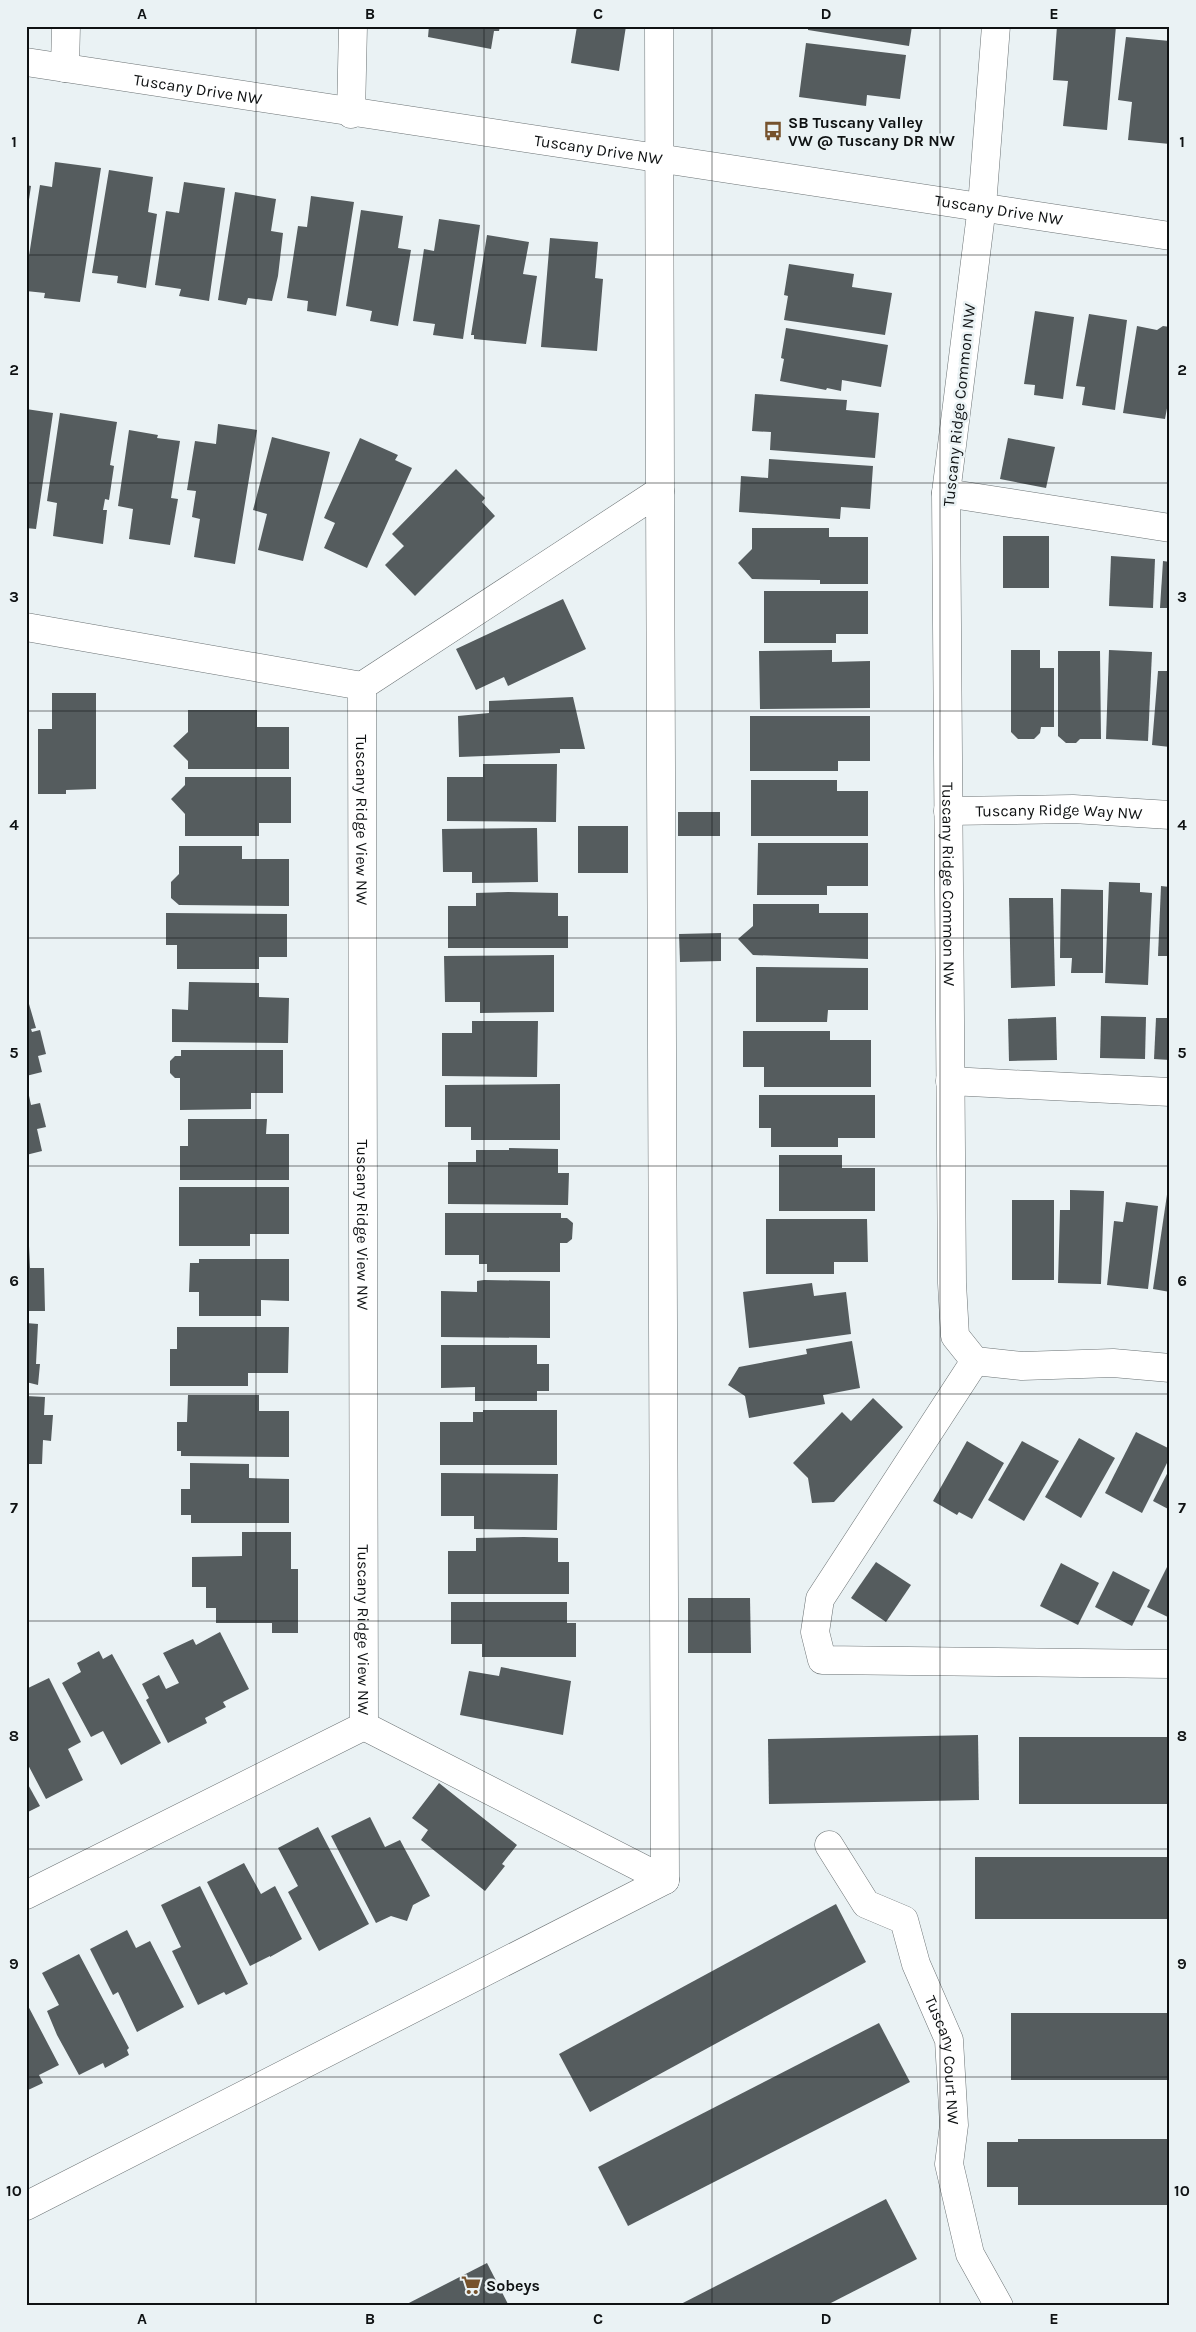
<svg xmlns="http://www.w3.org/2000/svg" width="1196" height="2332" font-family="Karla,sans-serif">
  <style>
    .building { fill: #555c5e }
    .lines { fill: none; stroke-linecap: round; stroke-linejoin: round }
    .minor-casing { stroke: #6b7274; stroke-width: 29 }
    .minor { stroke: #fff; stroke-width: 28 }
    .grid { fill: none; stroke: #0f1213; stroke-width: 1; stroke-opacity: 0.55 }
    .labels { text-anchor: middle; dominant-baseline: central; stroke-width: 5; stroke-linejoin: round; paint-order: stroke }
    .street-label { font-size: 16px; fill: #0f1213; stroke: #eaf2f4 }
    .poi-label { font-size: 16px; font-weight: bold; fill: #0f1213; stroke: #eaf2f4; text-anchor: start }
    .neatline { fill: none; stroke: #0f1213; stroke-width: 2 }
    .grid-label { font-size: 16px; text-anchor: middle; font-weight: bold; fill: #0f1213 }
  </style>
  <rect width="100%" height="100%" fill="#eaf2f4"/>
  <g class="building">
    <path d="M429 26H500L499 31H494L491 49 428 37Z"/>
    <path d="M577 26H626L619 71 571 63Z"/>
    <path d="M808 26H912L909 46 808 30Z"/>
    <path d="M1057 26H1116L1107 130 1063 126 1068 81 1053 80Z"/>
    <path d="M1126 37 1170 41V144L1128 140 1132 102 1118 100Z"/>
    <path d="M806 43 906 55 900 99 867 95 866 106 799 97Z"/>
    <path d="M55 162 101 168 80 302 44 298 45 293 26 291V275L40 185 52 187Z"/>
    <path d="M109 170 153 177 148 212 157 214 146 288 117 283 118 276 92 273Z"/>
    <path d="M184 182 225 188 209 301 179 296 181 289 155 285 166 211 179 213Z"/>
    <path d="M26 185 31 186 27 213H26Z"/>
    <path d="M235 192 276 199 271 231 283 233 278 276 272 301 248 298 246 305 218 300Z"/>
    <path d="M311 196 354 202 336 316 307 311 308 301 287 298 298 226 307 227Z"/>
    <path d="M361 210 403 216 398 248 411 250 398 326 370 321 372 311 346 306Z"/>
    <path d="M439 219 480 225 463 339 433 335 435 324 413 321 424 249 434 251Z"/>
    <path d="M487 235 529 242 523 274 537 276 526 344 474 339V335H471Z"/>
    <path d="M550 238 598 242 595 278 603 279 597 351 541 347Z"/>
    <path d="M789 264 854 274 852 287 892 293 885 335 784 320 788 296 784 295Z"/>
    <path d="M1035 311 1074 317 1063 399 1034 395 1035 385 1024 384Z"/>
    <path d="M1089 314 1127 320 1115 410 1082 405 1085 387 1076 386Z"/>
    <path d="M1137 326 1157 330 1163 326 1170 327V392L1165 419 1123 413Z"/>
    <path d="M786 328 888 345 881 387 842 380 841 391 827 388 826 390 780 381 784 359 781 358Z"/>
    <path d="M755 394 847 400 846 410 879 413 875 458 770 450 771 432 752 431Z"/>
    <path d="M26 409 53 413 36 529 26 528Z"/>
    <path d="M60 413 117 422 110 465 114 466 109 500 105 499 103 510H107L103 544 53 536 57 503 47 501Z"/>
    <path d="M218 424 257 430 235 564 194 557 200 519 192 517 196 491 187 490 195 441 216 444Z"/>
    <path d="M129 430 158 435 157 438 180 441 171 498 178 499 170 545 129 539 133 509 118 506Z"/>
    <path d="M272 437 330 452 303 561 258 550 267 514 253 510Z"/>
    <path d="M360 438 398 455 395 460 412 468 367 568 324 548 335 523 324 518Z"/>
    <path d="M1008 438 1055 447 1046 488 1000 479Z"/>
    <path d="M769 459 873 466 870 509 841 507 840 519 739 512 741 476 768 478Z"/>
    <path d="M456 469 485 498 482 502 495 516 415 596 385 565 404 546 392 534Z"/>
    <path d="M752 528H829V537H868V584H820V580L752 579 738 563 752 549Z"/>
    <rect x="1003" y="536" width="46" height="52"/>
    <path d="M1111 556 1155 559 1153 608 1109 606Z"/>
    <path d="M1163 561 1170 562V608H1160Z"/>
    <path d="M764 591H868V634H836V643H764Z"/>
    <path d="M563 599 586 649 508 686 504 677 476 690 456 649Z"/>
    <path d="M832 650V662L870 661V708L760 709 759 651Z"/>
    <path d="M1011 650H1040V668H1054V727H1041L1040 733 1034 739H1018L1011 732Z"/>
    <path d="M1109 650 1152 652 1148 741 1106 739Z"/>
    <path d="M1058 651H1100L1101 739H1080L1076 743H1066L1058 736Z"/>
    <path d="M1168 651H1170V747L1152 745 1158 671H1167Z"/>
    <path d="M52 693H96V789L66 790V794H38V729H52Z"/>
    <path d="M573 697 585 749H560V753L459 757 458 716 489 713V701Z"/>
    <path d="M188 710H257V727H289V769H188V761L173 746 188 732Z"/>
    <path d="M750 716H870V761H838V771H750Z"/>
    <path d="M483 764H557L556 822 447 821V777H483Z"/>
    <path d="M185 777H291V823H259V836H185V814L171 799 185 785Z"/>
    <path d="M751 780H837V791H868V836H751Z"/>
    <rect x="678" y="812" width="42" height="24"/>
    <rect x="578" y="826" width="50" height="47"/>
    <path d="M537 828 538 882 472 883V872H443L442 829Z"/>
    <path d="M758 843H868V886H827V895H757Z"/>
    <path d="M179 846H242V859H289V906L179 905 171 898V882L179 874Z"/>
    <path d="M1109 882 1140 883V892L1152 893 1148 985 1105 983Z"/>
    <path d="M1161 886 1170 887V956H1158Z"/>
    <path d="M1061 889 1103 890V973H1071L1072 958H1060Z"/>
    <path d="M508 892 558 893V916H568V948H448V906H476V893Z"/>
    <path d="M1009 898H1053L1055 986 1011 988Z"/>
    <path d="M753 904H819V913H868V959L753 955 738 939 753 926Z"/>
    <path d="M166 913 287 914V957H259V969H177V945H166Z"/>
    <path d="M721 933V961L680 962 679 934Z"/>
    <path d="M554 955V1012L480 1013V1002H445L444 956Z"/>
    <path d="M756 967 868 968V1010H828L827 1022H756Z"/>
    <path d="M189 982 259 983V997L289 998 288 1043 172 1042V1009L188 1010Z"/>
    <path d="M29 1004 36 1028 31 1029 32 1032 40 1030 46 1054 38 1056 42 1072 26 1076V1005Z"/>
    <path d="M1101 1016 1146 1017 1145 1059 1100 1058Z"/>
    <path d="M1056 1017 1057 1060 1009 1061 1008 1019Z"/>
    <path d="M1156 1018H1170V1060L1154 1059Z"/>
    <path d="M472 1021H538L537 1077 442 1076V1033H472Z"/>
    <path d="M743 1031H830V1040H871V1087H764V1067H743Z"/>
    <path d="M181 1050H283V1093H251V1109L180 1110V1078H175L170 1073V1061L175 1056H181Z"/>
    <path d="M560 1084V1140H471V1127H445V1085Z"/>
    <path d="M28 1091 31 1105 40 1103 46 1127 37 1129 42 1151 26 1155V1092Z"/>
    <path d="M759 1095H875V1138H838V1147H771V1128H759Z"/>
    <path d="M188 1119H267L266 1134H289V1180H180V1146H188Z"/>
    <path d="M509 1148 558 1149V1173H569L568 1205 448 1204V1162H476V1150H509Z"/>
    <path d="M779 1155H842V1168H875V1211H779Z"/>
    <path d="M179 1187H289V1234H250V1246H179Z"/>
    <path d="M1168 1188H1170V1292L1153 1289Z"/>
    <path d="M1070 1190 1104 1191 1101 1284 1058 1283 1060 1210H1070Z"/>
    <rect x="1012" y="1200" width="42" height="80"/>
    <path d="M1126 1202 1158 1206 1148 1289 1107 1285 1114 1221 1123 1222Z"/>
    <path d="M445 1213H561V1218H567L573 1223 572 1239 567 1243H560V1272H487V1264H479V1255H445Z"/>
    <path d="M766 1219H867L868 1262H834V1274H766Z"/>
    <path d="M26 1246H29L30 1268H44L45 1311H26Z"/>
    <path d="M199 1259H289V1301L261 1300V1316H199V1292H189L190 1263H199Z"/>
    <path d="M484 1280 550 1281V1338L441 1337V1291L477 1292V1281Z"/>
    <path d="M812 1283 814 1296 846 1292 851 1334 749 1348 743 1292Z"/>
    <path d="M26 1323 38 1324 36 1364H40L38 1385 26 1382Z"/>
    <path d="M177 1327H289L288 1373H248V1386H170V1349H177Z"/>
    <path d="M852 1341 860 1388 823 1395 825 1404 749 1418 745 1396 728 1385 739 1367 807 1354 806 1349Z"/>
    <path d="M441 1345H537V1364H549V1391H537V1401H475V1387L441 1388Z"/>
    <path d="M188 1395H259V1411H289V1457L181 1456V1451H177V1422H187Z"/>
    <path d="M26 1396 45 1397 44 1415H53L51 1441 43 1440 42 1464H26Z"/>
    <path d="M873 1398 903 1427 834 1502 812 1503 808 1478 793 1463 842 1412 851 1421Z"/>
    <path d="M483 1410H557V1465H440V1422H473V1412H483Z"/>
    <path d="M1136 1432 1170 1449V1457L1142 1513 1105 1493Z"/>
    <path d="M1079 1438 1115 1458 1081 1518 1045 1497Z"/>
    <path d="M967 1441 1004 1463 972 1519 959 1512 957 1515 933 1501Z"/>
    <path d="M1022 1441 1059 1461 1024 1521 988 1500Z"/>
    <path d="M190 1463 249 1464V1478L289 1479V1523H191V1515H181V1489H190Z"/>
    <path d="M1170 1468V1510L1153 1501Z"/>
    <path d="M441 1473 558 1474 557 1530 474 1529V1516H441Z"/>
    <path d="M242 1532H291V1569H298V1633H272V1623H216V1608H206V1587H192V1557L242 1556Z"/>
    <path d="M524 1537 558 1538V1562H569V1594H448V1551H476V1538Z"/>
    <path d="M876 1562 911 1585 886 1622 851 1598Z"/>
    <path d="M1061 1563 1099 1583 1078 1625 1040 1606Z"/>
    <path d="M1168 1565H1170V1618L1147 1607Z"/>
    <path d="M1113 1571 1150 1590 1132 1626 1095 1607Z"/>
    <path d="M688 1598H750L751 1653H688Z"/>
    <path d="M451 1602H567V1623H576V1657H482V1644H451Z"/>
    <path d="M220 1632 249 1689 223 1702 226 1707 205 1718 207 1723 168 1743 146 1700 149 1698 142 1684 159 1675 166 1689 179 1683 163 1653 193 1639 196 1645Z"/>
    <path d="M99 1651 103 1659 112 1654 161 1743 121 1765 103 1731 91 1737 62 1683 81 1672 77 1663Z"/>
    <path d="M501 1667 571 1681 563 1735 460 1715 469 1671 499 1676Z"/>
    <path d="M49 1678 81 1742 68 1749 83 1780 46 1799 26 1761V1689Z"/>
    <path d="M978 1735 979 1800 769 1804 768 1739Z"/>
    <rect x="1019" y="1737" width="151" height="67"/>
    <path d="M26 1781 40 1806 26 1813Z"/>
    <path d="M439 1783 517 1845 502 1864 505 1866 485 1891 421 1840 428 1830 412 1818Z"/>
    <path d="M370 1817 385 1847 400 1840 430 1896 413 1905 407 1921 391 1916 376 1923 331 1836Z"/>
    <path d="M318 1827 369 1924 319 1951 288 1892 298 1886 278 1848Z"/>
    <rect x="975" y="1857" width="195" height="62"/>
    <path d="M244 1863 261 1894 275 1886 302 1939 270 1957V1956L250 1966 207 1882Z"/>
    <path d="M200 1886 248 1984 226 1995 224 1992 198 2005 172 1951 181 1947 161 1905Z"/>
    <path d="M836 1904 866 1962 590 2112 559 2054Z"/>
    <path d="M127 1930 136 1948 150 1941 184 2007 137 2032 118 1992 113 1995 90 1949Z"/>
    <path d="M79 1954 129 2048 127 2050 129 2055 105 2068 103 2063 79 2075 57 2035 47 2011 59 2005 42 1973Z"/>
    <path d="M26 2002 59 2065 39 2075 43 2083 26 2091Z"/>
    <rect x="1011" y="2013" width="159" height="67"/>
    <path d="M879 2023 910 2082 628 2226 598 2167Z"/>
    <path d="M1018 2139H1170V2205H1018V2187H987V2142H1018Z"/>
    <path d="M886 2199 917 2259 825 2306H677Z"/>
    <path d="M487 2263 509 2306H403Z"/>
  </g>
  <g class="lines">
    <defs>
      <g id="minor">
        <path d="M659 26 660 491"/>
        <path id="s1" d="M996 26 982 206 946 493 952 1283 955 1336 975 1361 1022 1366 1113 1363 1170 1368"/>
        <path id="s2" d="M26 62C407 122 789 176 1170 236"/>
        <path d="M65 68 66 26"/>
        <path d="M351 114 353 26"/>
        <path d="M946 493 1170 528"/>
        <path id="s3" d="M26 627 362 686 364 1726"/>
        <path id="s4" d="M948 811 1073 809 1170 815"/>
        <path d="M950 1081 1170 1092"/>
        <path d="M975 1361 820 1599 815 1632 822 1660 1170 1664"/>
        <path d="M364 1726 665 1880"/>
        <path id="s5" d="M829 1845 866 1904 904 1920 916 1964 949 2040 954 2125 949 2164 970 2254 999 2306"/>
        <path d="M26 1895 364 1726"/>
        <path d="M26 2206 665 1880 660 491 362 686"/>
      </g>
    </defs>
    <use href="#minor" class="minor-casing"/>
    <use href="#minor" class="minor"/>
  </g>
  <path class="grid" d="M256 26V2306M484 26V2306M712 26V2306M940 26V2306M26 255H1170M26 483H1170M26 711H1170M26 938H1170M26 1166H1170M26 1394H1170M26 1621H1170M26 1849H1170M26 2077H1170"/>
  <defs>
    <symbol id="bus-bare" viewBox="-9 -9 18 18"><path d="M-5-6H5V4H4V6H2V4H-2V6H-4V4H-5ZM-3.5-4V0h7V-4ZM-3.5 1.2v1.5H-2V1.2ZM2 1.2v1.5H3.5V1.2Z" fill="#76522c" stroke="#eaf2f4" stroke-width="2.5" paint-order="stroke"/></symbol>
    <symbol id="supermarket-bare" viewBox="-9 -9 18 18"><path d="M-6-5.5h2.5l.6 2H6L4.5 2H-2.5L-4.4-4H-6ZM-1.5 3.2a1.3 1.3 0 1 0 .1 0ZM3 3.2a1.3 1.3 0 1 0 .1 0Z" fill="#76522c" stroke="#eaf2f4" stroke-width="2.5" paint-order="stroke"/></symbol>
  </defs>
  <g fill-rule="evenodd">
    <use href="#bus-bare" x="759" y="117" width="28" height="28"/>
    <use href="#supermarket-bare" x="457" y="2271" width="28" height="28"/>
  </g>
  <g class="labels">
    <g class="street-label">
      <text stroke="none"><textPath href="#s2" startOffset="174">Tuscany Drive NW</textPath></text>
      <text stroke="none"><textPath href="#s2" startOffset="579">Tuscany Drive NW</textPath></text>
      <text stroke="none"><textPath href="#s2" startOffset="984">Tuscany Drive NW</textPath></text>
      <text transform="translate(959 405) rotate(-84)">Tuscany Ridge Common NW</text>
      <text stroke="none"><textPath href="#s4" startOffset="111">Tuscany Ridge Way NW</textPath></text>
      <text stroke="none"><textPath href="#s3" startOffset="475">Tuscany Ridge View NW</textPath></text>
      <text stroke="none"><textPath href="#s1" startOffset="861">Tuscany Ridge Common NW</textPath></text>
      <text stroke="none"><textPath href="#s3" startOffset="880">Tuscany Ridge View NW</textPath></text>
      <text stroke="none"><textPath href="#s3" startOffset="1285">Tuscany Ridge View NW</textPath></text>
      <text stroke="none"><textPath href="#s5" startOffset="258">Tuscany Court NW</textPath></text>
    </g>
    <g class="poi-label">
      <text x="788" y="122">SB Tuscany Valley<tspan x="788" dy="18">VW @ Tuscany DR NW</tspan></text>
      <text x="486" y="2285">Sobeys</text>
    </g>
  </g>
  <rect width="1196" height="2332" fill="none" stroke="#eaf2f4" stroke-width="55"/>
  <rect x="28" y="28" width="1140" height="2276" class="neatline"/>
  <g class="grid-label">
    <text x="142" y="19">A</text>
    <text x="370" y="19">B</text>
    <text x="598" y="19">C</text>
    <text x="826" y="19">D</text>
    <text x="1054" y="19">E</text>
    <text x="14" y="147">1</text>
    <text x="1182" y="147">1</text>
    <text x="14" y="375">2</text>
    <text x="1182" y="375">2</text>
    <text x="14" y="602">3</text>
    <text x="1182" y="602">3</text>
    <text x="14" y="830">4</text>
    <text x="1182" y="830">4</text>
    <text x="14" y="1058">5</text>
    <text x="1182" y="1058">5</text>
    <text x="14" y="1286">6</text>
    <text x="1182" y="1286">6</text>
    <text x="14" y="1513">7</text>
    <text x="1182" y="1513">7</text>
    <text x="14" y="1741">8</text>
    <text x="1182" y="1741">8</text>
    <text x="14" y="1969">9</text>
    <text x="1182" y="1969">9</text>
    <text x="14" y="2196">10</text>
    <text x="1182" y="2196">10</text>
    <text x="142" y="2324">A</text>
    <text x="370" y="2324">B</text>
    <text x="598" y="2324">C</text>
    <text x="826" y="2324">D</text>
    <text x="1054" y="2324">E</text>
  </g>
</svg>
